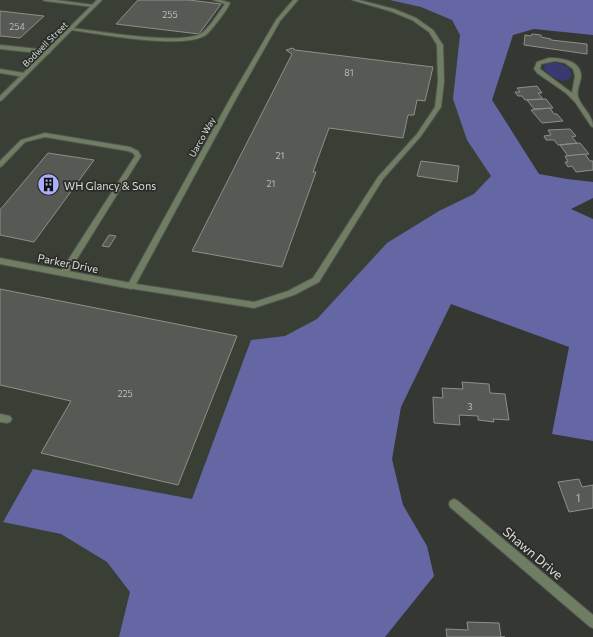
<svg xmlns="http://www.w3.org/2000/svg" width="593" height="637" font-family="Commissioner,sans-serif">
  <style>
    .built { fill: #3a3f35 }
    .green { fill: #3a3a73 }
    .forest { fill: #6567a5 }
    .building { fill: #565954; stroke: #8d908a }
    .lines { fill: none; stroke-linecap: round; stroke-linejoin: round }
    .service-casing { stroke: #535551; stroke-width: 2 }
    .minor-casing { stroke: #535551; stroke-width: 2 }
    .tertiary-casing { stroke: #535551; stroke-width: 2 }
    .service { fill: #6f7d62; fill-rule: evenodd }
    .minor { fill: #6f7d62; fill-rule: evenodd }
    .tertiary { fill: #6f7d62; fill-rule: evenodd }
    .labels { text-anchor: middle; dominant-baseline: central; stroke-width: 3.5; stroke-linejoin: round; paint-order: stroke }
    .number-label { font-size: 9px; fill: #babcb8 }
    .far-street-label { font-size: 9px; fill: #dbddda; stroke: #2b2d29 }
    .poi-label { font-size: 11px; fill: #dbddda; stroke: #2b2d29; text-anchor: start }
    .street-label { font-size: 11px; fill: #dbddda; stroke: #2b2d29 }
    .near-number-label { font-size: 11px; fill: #babcb8 }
    .near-street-label { font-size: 13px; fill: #dbddda; stroke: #2b2d29 }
  </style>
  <rect width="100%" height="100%" fill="#353733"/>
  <path class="built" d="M0 0H483L485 99 541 177 398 264 204 637H0Z"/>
  <path class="green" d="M549 63H557L568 67 571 74 570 79 562 81 551 76 544 69 545 65Z"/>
  <path class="forest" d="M390 0H593V35L534 29 513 35 492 100 539 174 567 179 593 182V198L571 209 593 219V441L552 434 569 347 451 304 401 407 392 459 403 505 427 546 434 576 385 637H119L130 592 107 562 61 534 3 522 33 469 192 499 251 340 285 336 317 319 387 243 439 211 474 194 491 176 467 140 453 99 460 35 452 20 421 7Z"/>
  <g class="building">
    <path d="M138 0H189L221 4 199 34 116 24Z"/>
    <path d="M0 11 44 16 20 38 0 36Z"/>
    <path d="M532 34 541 35V37L551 39V40L587 44V54L524 45 525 35 531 36Z"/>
    <path d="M293 48 295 50 433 67 425 101 417 100 414 115H408L403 138 329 128 313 172H316L282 267 192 251 292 54 286 50Z"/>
    <path d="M537 86 542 93H538L543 99 525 100 522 96H518L515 92H520L517 88Z"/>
    <path d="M546 99 553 108 534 109 527 100Z"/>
    <path d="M550 108 554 114H557L563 121 542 123 531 110Z"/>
    <path d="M570 129 576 136 572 137 577 143 558 145 554 140H546L544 136 551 135 548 130Z"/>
    <path d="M580 143 589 154 568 156 560 145Z"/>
    <path d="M48 153 94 160 34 242 0 235V210Z"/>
    <path d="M585 154 590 161H593V170L576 172 572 166 568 167 565 162H568L565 156Z"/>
    <path d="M421 161 459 166 457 182 417 176Z"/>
    <path d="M109 235 116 236 109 247 102 246Z"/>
    <path d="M0 289 237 336 178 485 41 453 71 401 0 385Z"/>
    <path d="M462 382 489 384 490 393 505 394 509 420 493 419 494 422 478 420V416L459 415 460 425 434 423 433 397 443 398 442 388 463 389Z"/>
    <path d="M579 479 582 487 593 485V508L569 512 558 482Z"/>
    <path d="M467 622 499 623 501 637H505H447L446 629 468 630Z"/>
  </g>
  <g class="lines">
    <defs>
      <g id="service">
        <path d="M43 0H56L94 5 96 6 94 7 45 1Z"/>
        <path d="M213 0H221L230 3C227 10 211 31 206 35 184 50 100 34 71 30L69 29 71 28C98 31 182 46 202 33 209 28 220 11 225 4Z"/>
        <path d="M293 0H298L280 21 237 97 136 284 254 302 288 291 313 278 378 177 417 134 435 107 438 82 437 45 429 32 412 20 390 11 352 0H359L394 9 416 18 433 30 443 45 444 82 441 107 421 136 383 179 319 282 294 295 254 308 128 288 127 286 231 97 276 20Z"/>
        <path d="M0 45 48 50 51 52 48 54 0 49Z"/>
        <path d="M0 69 24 73 27 75 24 77 0 73Z"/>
        <path d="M45 133 130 147 138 151 141 156 67 275H61L60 273 61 271 135 156 133 153 128 151 45 137 25 142 2 166 0 167V161L21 140Z"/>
        <path d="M0 414 10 416 12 419 10 422 7 423 0 422Z"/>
      </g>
      <g id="minor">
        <path d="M549 58C560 58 581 60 581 76 581 83 576 89 578 97 582 108 593 115 593 127L591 126 575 102 566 93 537 73 534 69 537 62ZM555 61 565 63 573 69 575 76 572 93 540 69 541 64Z"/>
        <path d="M0 258 131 283 135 286 131 289 0 264Z"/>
        <path d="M454 499 458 501 593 615V628L589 626 450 507 449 504 450 501Z"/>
      </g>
      <path id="tertiary" d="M97 0H102L2 100 0 101V96Z"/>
    </defs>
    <use href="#service" class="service-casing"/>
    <use href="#minor" class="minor-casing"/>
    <use href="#tertiary" class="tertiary-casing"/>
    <use href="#service" class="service"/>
    <use href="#minor" class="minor"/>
    <use href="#tertiary" class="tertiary"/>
  </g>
  <defs>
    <symbol id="building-disc" viewBox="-11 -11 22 22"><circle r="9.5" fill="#abaffb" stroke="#2b2d29"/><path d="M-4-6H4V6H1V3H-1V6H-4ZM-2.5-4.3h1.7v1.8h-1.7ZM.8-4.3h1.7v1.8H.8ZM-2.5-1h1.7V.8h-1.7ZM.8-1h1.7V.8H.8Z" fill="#111"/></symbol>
  </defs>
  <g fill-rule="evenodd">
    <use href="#building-disc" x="36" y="172" width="25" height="25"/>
  </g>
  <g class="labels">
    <g class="number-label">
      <text x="170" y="14">255</text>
      <text x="17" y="26">254</text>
      <text x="349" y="72">81</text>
      <text x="280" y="155">21</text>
      <text x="271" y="183">21</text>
      <text x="125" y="393">225</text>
      <text x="470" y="406">3</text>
    </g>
    <g class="far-street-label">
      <text transform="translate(45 44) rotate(-45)">Bodwell Street</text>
      <text transform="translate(202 137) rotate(-61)">Uarco Way</text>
    </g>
    <g class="poi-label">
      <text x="64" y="185">WH Glancy &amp; Sons</text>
    </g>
    <g class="street-label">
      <text transform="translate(68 263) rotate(11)">Parker Drive</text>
    </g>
    <g class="near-number-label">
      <text x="578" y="497">1</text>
    </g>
    <g class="near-street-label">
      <text transform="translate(533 553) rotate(40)">Shawn Drive</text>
    </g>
  </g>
</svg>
